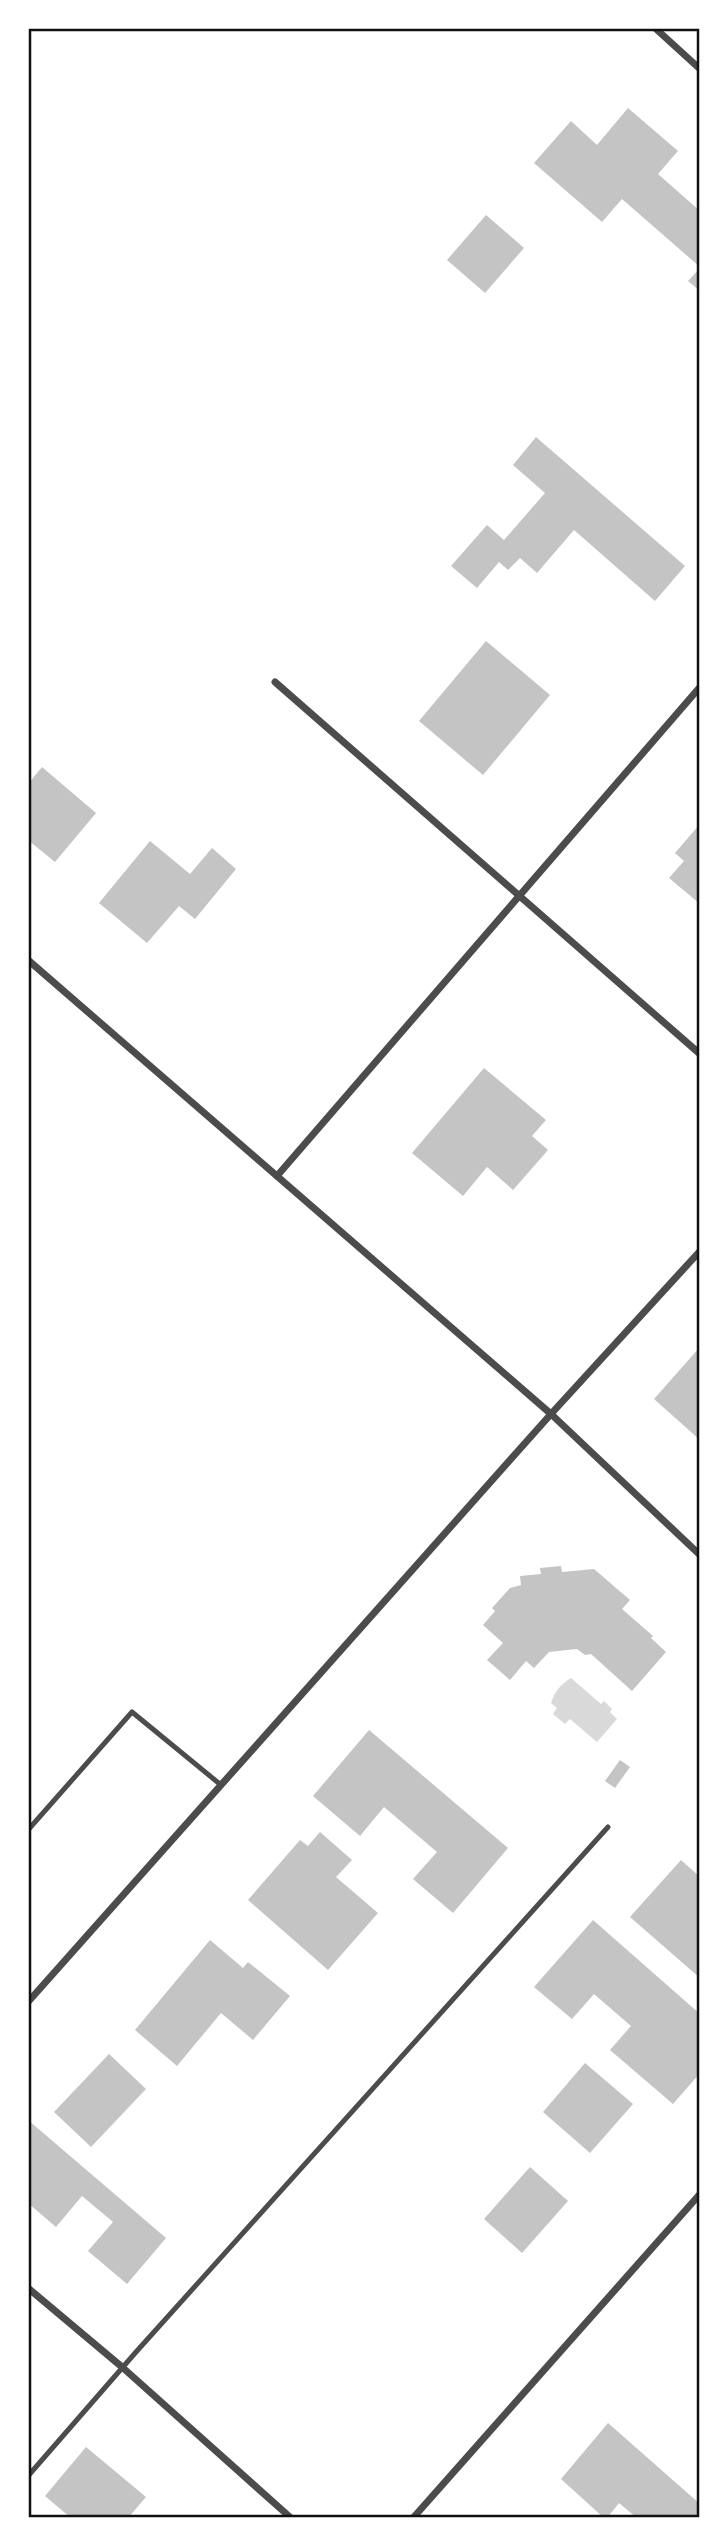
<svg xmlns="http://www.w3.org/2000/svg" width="728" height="2546" font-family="Quicksand,sans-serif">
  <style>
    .water { fill: #d9d9d9 }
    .building { fill: #c4c4c4 }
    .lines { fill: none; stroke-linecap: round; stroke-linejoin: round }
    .service { stroke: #4c4c4c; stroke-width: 5 }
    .minor { stroke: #4c4c4c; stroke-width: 7 }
    .neatline { fill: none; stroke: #111; stroke-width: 2.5 }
  </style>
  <rect width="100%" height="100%" fill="#fff"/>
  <path class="water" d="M571 1678 601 1704 604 1701 612 1709 610 1712 617 1719 597 1742 570 1719 565 1724 553 1714 557 1708 551 1703C555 1691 560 1685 571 1678Z"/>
  <g class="building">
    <path d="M628 108 678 151 658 174 700 211V267L622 199 602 222 534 163 571 121 597 145Z"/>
    <path d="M486 215 524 248 485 293 447 260Z"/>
    <path d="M700 268V291L688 281Z"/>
    <path d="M536 437 685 566 655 601 574 530 537 573 520 558 508 570 499 562 477 588 451 566 487 525 504 540 545 493 513 465Z"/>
    <path d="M486 641 550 695 483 775 419 721Z"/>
    <path d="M42 767 96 813 55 862 28 840V784Z"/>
    <path d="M700 824V904L669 878 684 861 675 853Z"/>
    <path d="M150 841 190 874 212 848 236 869 195 919 179 906 147 943 99 903Z"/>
    <path d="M484 1068 546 1120 532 1136 548 1150 513 1190 487 1167 463 1196 412 1153Z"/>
    <path d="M700 1347V1440L654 1399Z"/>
    <path d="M561 1566 562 1572 594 1569 630 1600 622 1609 653 1636 651 1638 666 1652 632 1691 591 1654 585 1655 577 1649 549 1652 534 1668 526 1661 510 1680 487 1660 503 1643 483 1625 495 1611 492 1608 510 1588 521 1585 520 1576 541 1574 540 1568Z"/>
    <path d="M369 1730 508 1848 453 1913 413 1879 437 1852 384 1807 360 1836 313 1796Z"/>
    <path d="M620 1760 630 1767 615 1788 605 1781Z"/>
    <path d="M320 1832 352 1860 336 1877 378 1913 328 1970 248 1900 300 1840 308 1846Z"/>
    <path d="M681 1860 700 1877V1926L698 1929 700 1931V1978L630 1917Z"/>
    <path d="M593 1920 700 2014V2073L673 2104 610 2050 631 2026 594 1994 572 2019 534 1987Z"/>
    <path d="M210 1940 243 1968 248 1962 290 1996 253 2040 221 2013 177 2066 135 2030Z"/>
    <path d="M109 2054 146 2089 91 2147 54 2112Z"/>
    <path d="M585 2063 633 2104 590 2153 543 2112Z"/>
    <path d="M28 2120 166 2238 127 2284 88 2251 113 2222 82 2196 56 2227 28 2203Z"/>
    <path d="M530 2167 568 2201 522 2253 484 2219Z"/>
    <path d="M608 2423 700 2504V2518H637L619 2503 607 2518H604L561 2479Z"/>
    <path d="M86 2447 146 2497 128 2518H71L45 2496Z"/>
  </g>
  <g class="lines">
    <g class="service">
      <path d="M28 1830 132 1712 221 1785"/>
      <path d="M28 2476 136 2352 608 1827"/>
    </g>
    <g class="minor">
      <path d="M655 28 700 69"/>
      <path d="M275 682 700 1054"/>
      <path d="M28 960 551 1414 700 1555"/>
      <path d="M277 1176 700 687"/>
      <path d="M28 2002 551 1414 700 1251"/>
      <path d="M28 2288 122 2367 291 2518"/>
      <path d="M413 2518 700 2194"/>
    </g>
  </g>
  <rect width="728" height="2546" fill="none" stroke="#ffffff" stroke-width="60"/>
  <rect x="30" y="30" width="668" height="2486" class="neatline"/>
</svg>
